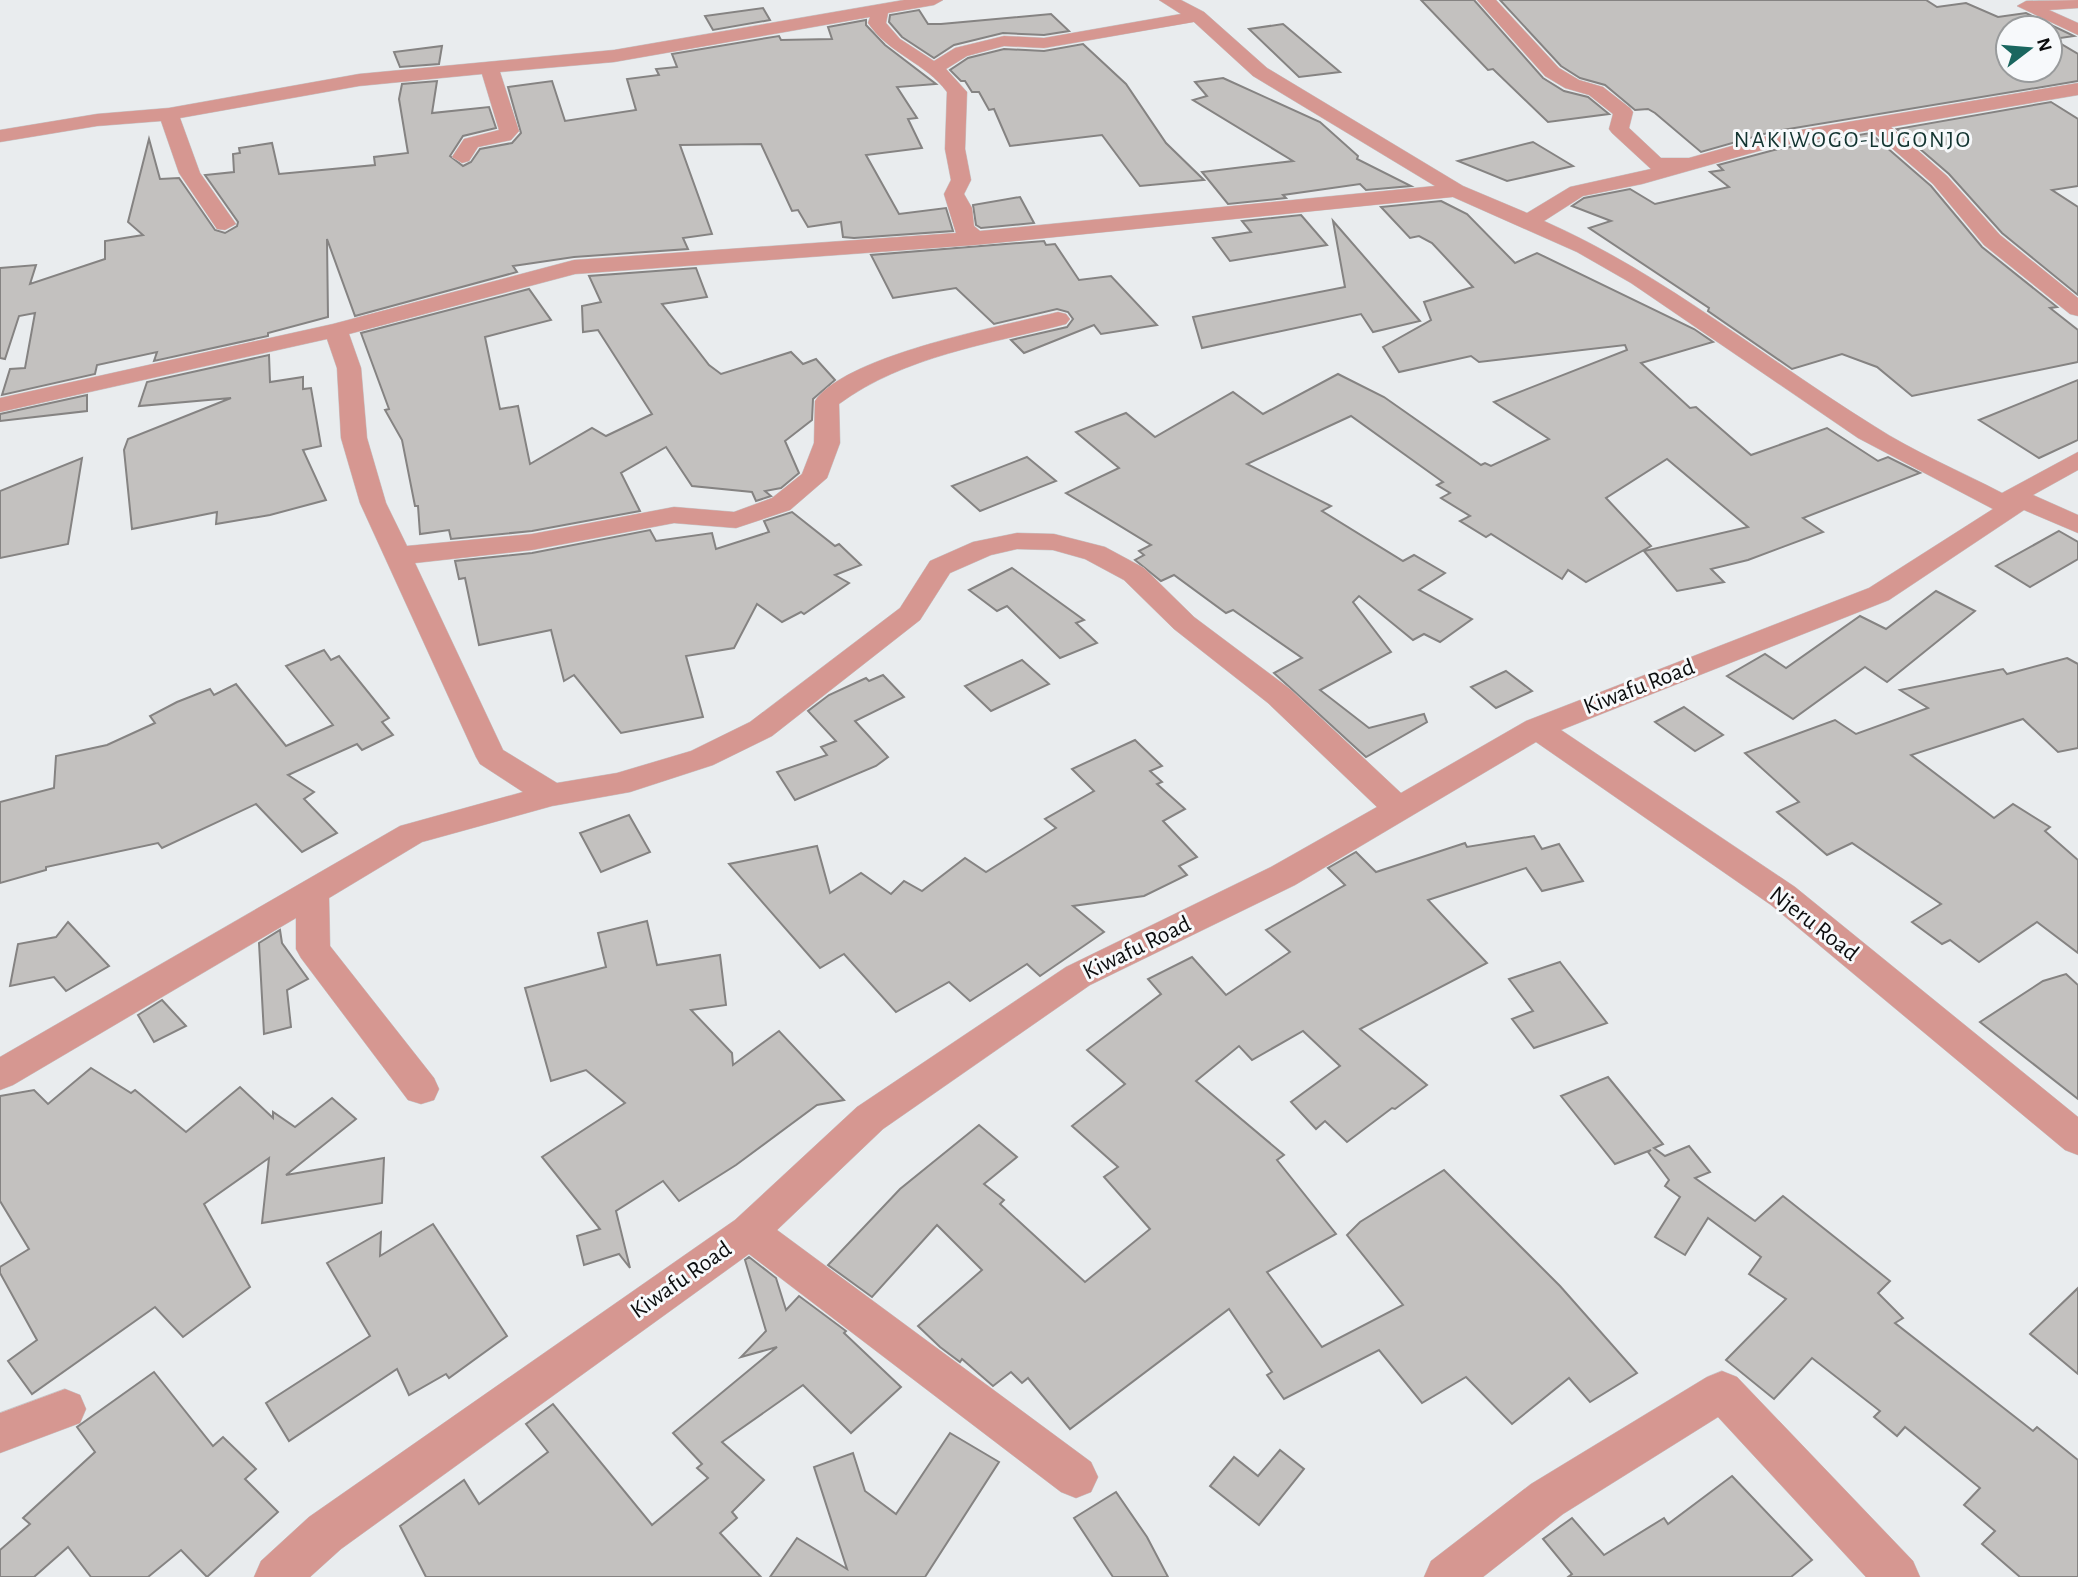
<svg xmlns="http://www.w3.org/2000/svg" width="2078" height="1577" font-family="'Alegreya Sans',sans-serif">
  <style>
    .building { fill: #c3c1bf; stroke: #858382; stroke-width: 2; fill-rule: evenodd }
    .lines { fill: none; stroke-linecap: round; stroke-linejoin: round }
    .minor-casing { stroke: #c6c8ca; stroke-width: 1 }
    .minor { fill: #d69791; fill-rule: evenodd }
    .labels { text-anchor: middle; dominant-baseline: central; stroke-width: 6; stroke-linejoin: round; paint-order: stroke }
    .far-quarter-label { font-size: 23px; letter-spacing: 2px; fill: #123430; stroke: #f7f9fb }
    .street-label { font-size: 24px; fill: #0c0d0e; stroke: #f7f9fb }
  </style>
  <rect width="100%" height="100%" fill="#e9ecee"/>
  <g class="building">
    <path d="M1421 0H1474L1543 78 1564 91 1588 97 1609 114 1548 122 1493 69 1488 70Z"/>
    <path d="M1500 0H1926L1937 7 1966 3 1998 17 2026 13 2074 36 2053 39 2078 54V81L1771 132 1701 152 1655 113 1648 109 1635 110 1605 85 1580 78 1561 66ZM2008 28H2050V70H2008Z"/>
    <path d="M763 8 770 20 713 30 705 16Z"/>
    <path d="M919 10 928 24H941L1051 14 1069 31 1044 35 1003 33 954 45 934 58 902 37 889 22 890 15Z"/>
    <path d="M866 20V25L885 45 936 84 897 87 917 118 908 119 922 148 866 155 899 214 946 208 953 231 854 238 843 237 841 222 808 227 798 210 792 211 761 144 680 145 712 234 683 238 688 249 574 257 513 266 517 272 355 316 327 239 328 317 268 333V336L154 361 157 352 97 365 95 374 2 395 10 369 25 368 35 313 19 316 5 359 0 358V268L36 265 30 284 105 259V241L143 235 128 222 149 139 160 179 179 178 215 230 225 233 237 226 238 222 205 175 234 172 233 154 240 153 239 148 272 143 279 174 375 165 374 157 408 153 399 99 402 84 437 81 432 113 489 107 496 128 463 136 450 156 463 166 471 162 480 149 512 143 521 133 508 87 552 81 565 121 636 110 627 79 659 75 656 69 677 67 672 54 779 36 781 40 832 39 828 27Z"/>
    <path d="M1283 24 1340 72 1299 77 1249 29Z"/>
    <path d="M1083 44 1126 84 1166 143 1204 180 1140 186 1102 135 1010 146 994 109 989 110 979 92H972L965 81H961L950 70 968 58 1004 49 1044 51Z"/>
    <path d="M442 46 439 64 400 67 394 52Z"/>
    <path d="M1223 78 1320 122 1358 156 1357 159 1411 186 1366 190 1360 184 1283 195 1286 198 1228 204 1202 172 1293 161 1193 100 1207 96 1195 82Z"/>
    <path d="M2051 102 2078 119V186L2052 190 2078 207V295L2002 233 1949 174 1897 129Z"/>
    <path d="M1870 133 1931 186 1982 247 2057 307 2050 308 2078 330V362L1912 396 1877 367 1842 354 1792 369 1708 311 1709 308 1589 228 1611 221 1572 206 1584 198 1630 189 1655 204 1729 187 1710 172 1723 170 1718 165 1774 150Z"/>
    <path d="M1533 142 1573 166 1507 181 1458 161Z"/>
    <path d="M1020 197 1034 223 981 228 976 225 973 205Z"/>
    <path d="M1441 201 1467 214 1515 263 1537 253 1694 329 1713 342 1641 363 1690 408 1696 407 1751 455 1827 428 1878 461 1888 457 1920 473 1803 518 1823 532 1748 560 1711 569 1724 582 1677 591 1644 551 1748 527 1667 459 1606 498 1651 546 1586 582 1568 570 1562 579 1491 534 1486 537 1460 521 1470 516 1441 498 1450 493 1437 485 1443 482 1351 416 1247 464 1331 506 1322 511 1403 561 1414 555 1445 573 1419 590 1472 619 1440 642 1424 634 1413 640 1359 596 1353 602 1391 652 1320 690 1369 728 1424 714 1427 722 1366 757 1274 673 1302 658 1233 610 1226 613 1174 575 1161 581 1135 560 1144 555 1139 551 1151 545 1066 493 1119 468 1076 432 1126 413 1155 437 1233 392 1263 414 1338 374 1384 397 1481 465 1485 463 1491 466 1549 439 1494 402 1627 350 1625 345 1479 362 1471 356 1399 372 1383 347 1431 320 1424 302 1473 287 1432 243 1419 236 1410 238 1381 207Z"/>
    <path d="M1301 215 1327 245 1230 261 1213 238 1251 232 1242 221Z"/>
    <path d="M1333 221 1420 321 1373 332 1361 314 1202 348 1193 317 1345 287Z"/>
    <path d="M1044 241 1046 245 1055 244 1079 280 1111 276 1157 325 1101 334 1094 325 1024 353 1011 340 1067 327 1073 319 1068 312 1057 309 994 324 956 288 893 298 871 255Z"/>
    <path d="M696 268 707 297 662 304 709 365 721 374 791 352 803 364 816 359 835 380 813 399 812 420 785 441 799 473 781 488 765 491 771 496 756 501 752 492 692 486 666 447 621 473 640 511 532 531 451 539 449 530 420 534 418 506H415L402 440 385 410 389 409 361 333 529 289 551 320 485 337 500 409 518 406 530 464 592 428 606 436 652 414 598 330 583 332 582 306 601 302 589 276Z"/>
    <path d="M269 355 270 382 303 377V389L311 388 321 446 303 450 326 500 270 515 216 524 217 512 132 529 124 450 128 439 231 398 139 406 147 382Z"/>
    <path d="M2078 380V440L2039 458 1979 420Z"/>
    <path d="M87 395V411L0 421V414Z"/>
    <path d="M1027 457 1056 481 980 511 952 486Z"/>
    <path d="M82 458 68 544 0 558V491Z"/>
    <path d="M792 512 835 546 839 544 861 565 835 575 849 583 804 614 801 612 782 622 757 604 734 648 686 656 703 717 621 733 574 675 564 681 551 630 479 645 465 578 459 579 455 561 532 553 650 530 656 541 712 533 716 549 769 532 764 521Z"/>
    <path d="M2059 531 2078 542V559L2030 587 1996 566Z"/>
    <path d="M1012 568 1084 620 1076 623 1097 643 1060 658 1007 606 997 611 969 590Z"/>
    <path d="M1936 591 1975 611 1887 682 1865 667 1793 719 1727 676 1765 654 1786 668 1860 616 1886 629Z"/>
    <path d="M324 650 331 660 339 656 389 718 382 722 393 735 362 750 357 744 288 775 314 792 304 799 337 833 302 852 256 804 162 848 158 843 46 867V870L0 883V802L54 788 56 756 107 745 155 723 150 716 177 702 210 689 214 695 236 684 286 746 333 725 286 666Z"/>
    <path d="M2067 658 2078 664V748L2058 752 2023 719 1911 755 1994 818 2013 804 2050 827 2045 831 2078 860V953L2037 922 1979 962 1950 940 1942 944 1912 922 1941 904 1852 843 1827 855 1777 812 1799 802 1745 753 1835 720 1856 734 1928 708 1900 690 2003 669 2007 674Z"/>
    <path d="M1022 660 1049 684 991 711 965 686Z"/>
    <path d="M1506 671 1532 691 1496 708 1471 687Z"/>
    <path d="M883 675 904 697 855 721 888 757 876 766 795 800 777 772 827 755 821 747 836 741 808 711 829 695 866 678 869 681Z"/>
    <path d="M1684 707 1723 735 1695 751 1655 722Z"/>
    <path d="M1135 740 1162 766 1150 771 1162 782 1157 784 1185 809 1163 821 1197 857 1179 866 1187 875 1144 896 1073 906 1104 932 1040 976 1027 964 970 1001 949 982 896 1012 844 954 820 968 729 864 817 846 830 893 861 873 891 894 904 881 922 891 965 858 986 872 1056 828 1045 819 1094 791 1072 769Z"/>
    <path d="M629 815 650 852 601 872 580 833Z"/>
    <path d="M1534 836 1542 849 1559 844 1583 881 1542 891 1526 868 1428 900 1487 963 1360 1029 1427 1085 1395 1109 1392 1108 1347 1142 1325 1121 1316 1129 1291 1102 1340 1066 1303 1031 1252 1060 1239 1046 1196 1081 1284 1155 1277 1160 1336 1234 1267 1272 1322 1347 1403 1305 1347 1235 1360 1222 1444 1170 1560 1286 1637 1373 1590 1402 1569 1378 1512 1424 1466 1377 1422 1403 1379 1350 1284 1399 1267 1375 1272 1372 1229 1309 1070 1429 1028 1378 1022 1383 1011 1372 993 1386 962 1359 960 1362 940 1347 918 1326 982 1270 937 1225 872 1297 828 1265 900 1189 979 1125 1017 1157 984 1184 1004 1200 1000 1204 1085 1282 1150 1229 1104 1177 1118 1167 1072 1126 1125 1084 1087 1050 1161 994 1148 979 1192 957 1226 995 1290 952 1266 930 1345 885 1328 868 1356 852 1376 872 1465 843 1467 847Z"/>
    <path d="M647 921 657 965 720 955 726 1005 691 1010 732 1053 733 1065 779 1031 844 1100 817 1105 736 1165 679 1201 663 1181 616 1211 630 1268 619 1254 584 1265 577 1236 600 1229 542 1157 625 1103 586 1070 551 1081 525 988 606 967 598 933Z"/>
    <path d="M68 922 109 966 66 991 54 977 10 986 18 944 56 937Z"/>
    <path d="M280 930 282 943 308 979 287 990 291 1027 264 1034 259 943Z"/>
    <path d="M1560 962 1607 1023 1534 1048 1512 1019 1533 1011 1509 979Z"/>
    <path d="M2066 974 2078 985V1099L1980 1022 2043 981Z"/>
    <path d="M162 1000 186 1026 154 1042 138 1015Z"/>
    <path d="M91 1068 131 1093 135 1090 186 1132 240 1087 273 1118V1112L295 1127 332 1098 356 1119 286 1175 384 1158 382 1203 262 1223 269 1158 204 1204 250 1287 183 1337 155 1307 32 1394 8 1361 37 1340 0 1273V1267L29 1249 0 1201V1096L34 1090 48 1104Z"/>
    <path d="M1608 1077 1663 1144 1654 1148 1665 1156 1689 1146 1710 1172 1695 1178 1755 1221 1783 1196 1890 1281 1878 1293 1903 1318 1895 1323 2033 1431 2037 1427 2078 1460V1577H2020L1982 1544 1995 1531 1964 1505 1980 1488 1905 1427 1897 1436 1874 1417 1880 1411 1812 1358 1774 1399 1726 1360 1786 1299 1749 1274 1761 1257 1708 1218 1685 1255 1655 1237 1680 1197 1665 1186 1669 1180 1648 1152 1651 1150 1615 1164 1561 1096Z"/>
    <path d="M433 1224 507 1336 449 1378 446 1374 409 1395 397 1369 289 1441 266 1403 370 1336 327 1263 381 1232 380 1256Z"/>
    <path d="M749 1257 776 1278 786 1310 799 1296 846 1331 844 1333 901 1387 851 1433 803 1385 722 1442 764 1480 732 1512 737 1518 720 1533 761 1577H426L400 1526 464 1480 479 1504 548 1452 526 1424 553 1404 652 1525 708 1478 697 1468 702 1464 673 1433 777 1347 741 1357 766 1331 745 1260Z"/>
    <path d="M2078 1288V1374L2030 1334Z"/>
    <path d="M154 1372 213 1446 223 1437 256 1469 245 1479 278 1512 207 1577 181 1550 148 1577H91L68 1547 34 1577H0V1550L30 1524 23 1518 95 1452 77 1427Z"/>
    <path d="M950 1433 999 1462 925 1577H770L797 1538 847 1569 814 1467 853 1453 865 1491 896 1514Z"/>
    <path d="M1280 1450 1304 1469 1259 1525 1210 1486 1234 1457 1258 1476Z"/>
    <path d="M1732 1476 1812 1560 1791 1577H1568L1572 1574 1543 1539 1572 1518 1604 1555 1664 1518 1668 1524Z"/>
    <path d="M1116 1492 1147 1537 1168 1577H1113L1074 1518Z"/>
  </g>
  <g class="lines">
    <defs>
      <g id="minor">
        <path d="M904 0H943L934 5 888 13 886 23 900 39 934 61 955 48 1004 36 1044 38 1181 14 1159 0H1181L1204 12 1267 68 1463 186 1527 213 1570 187 1651 169 1612 133 1609 129 1613 114 1589 95 1565 88 1545 76 1477 0H1496L1559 68 1579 80 1603 87 1630 108 1633 112 1629 128 1661 158H1689L1771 135 2078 83V95L1891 127 1947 176 2000 235 2078 298V316L2070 314 1984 245 1933 184 1871 130 1773 147 1642 184 1583 196 1544 221C1664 274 1764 358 1874 426 1914 452 1960 471 2002 493L2078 452V470L2033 495 2078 515V533L2024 510 1889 600 1561 730 1795 887 2078 1117V1155L2065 1150 1771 905 1536 742 1295 885 1090 985 883 1129 777 1230 1091 1462 1098 1477 1091 1492 1076 1498 1061 1492 749 1254 341 1549 310 1577H254L261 1561 309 1517 735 1220 857 1107 1066 967 1271 867 1377 807 1268 703 1174 629 1124 580 1085 559 1053 550 1017 549 991 555 950 573 920 620 772 736 713 765 630 792 552 806 422 842 329 898 330 946 434 1078 439 1089 434 1100 421 1104 408 1100 301 958 296 949V918L13 1085 0 1090V1057L400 826 523 792 480 764 476 757 360 503 341 438 337 368 327 339 0 412V398L333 324 574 260 956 233 944 194 951 180 945 149 947 92C926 63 889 54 868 23L870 17 614 62 500 72 519 131 511 140 478 147 469 161 462 163 452 157 464 139 499 130 482 74 359 86 180 118 200 173 236 224 225 230 217 229 179 173 161 121 97 126 0 142V130L97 114 169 108 359 74 614 50ZM1194 22 1253 76 1435 186 980 231 974 226 972 208 964 194 971 180 965 149 967 92 946 69 967 56 1004 46 1044 48ZM1453 197 1577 252 1631 283 1858 438 1993 509 1869 588 1526 721 1401 793 1290 689 1194 617 1144 568 1105 547 1054 534 1017 533 973 542 930 561 900 608 750 722 691 751 617 773 557 783 503 750 415 563 532 550 674 523 736 528 790 510 827 478 840 443 839 404C904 356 990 344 1066 324L1070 319 1066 314 1058 312C1003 326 846 355 815 401L814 443 802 474 772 498 734 512 674 507 532 534 407 546 386 503 367 438 361 368 349 334 575 274 975 245Z"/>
        <path d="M2078 0V8L2049 10 2078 23V35L2017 6 2026 1Z"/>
        <path d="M1722 1371 1737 1377 1913 1561 1920 1577H1866L1718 1417 1563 1514 1483 1577H1424L1431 1561 1531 1484 1707 1377Z"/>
        <path d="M65 1389 80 1395 86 1409 80 1423 0 1453V1413Z"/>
      </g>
    </defs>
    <use href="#minor" class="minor-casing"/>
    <use href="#minor" class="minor"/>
  </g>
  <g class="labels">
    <g class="far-quarter-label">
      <text x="1853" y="140">NAKIWOGO-LUGONJO</text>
    </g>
    <g class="street-label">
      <text transform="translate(1639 687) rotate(-21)">Kiwafu Road</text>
      <text transform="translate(1814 924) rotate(38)">Njeru Road</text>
      <text transform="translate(1137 948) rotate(-26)">Kiwafu Road</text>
      <text transform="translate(681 1280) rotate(-35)">Kiwafu Road</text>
    </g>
  </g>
  <g transform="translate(2029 49) rotate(74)"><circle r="33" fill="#f7f9fb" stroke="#999b9c" stroke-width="2"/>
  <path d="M0-5L12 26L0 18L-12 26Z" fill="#1a665f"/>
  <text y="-10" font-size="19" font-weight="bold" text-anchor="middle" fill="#0c0d0e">N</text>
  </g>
</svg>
